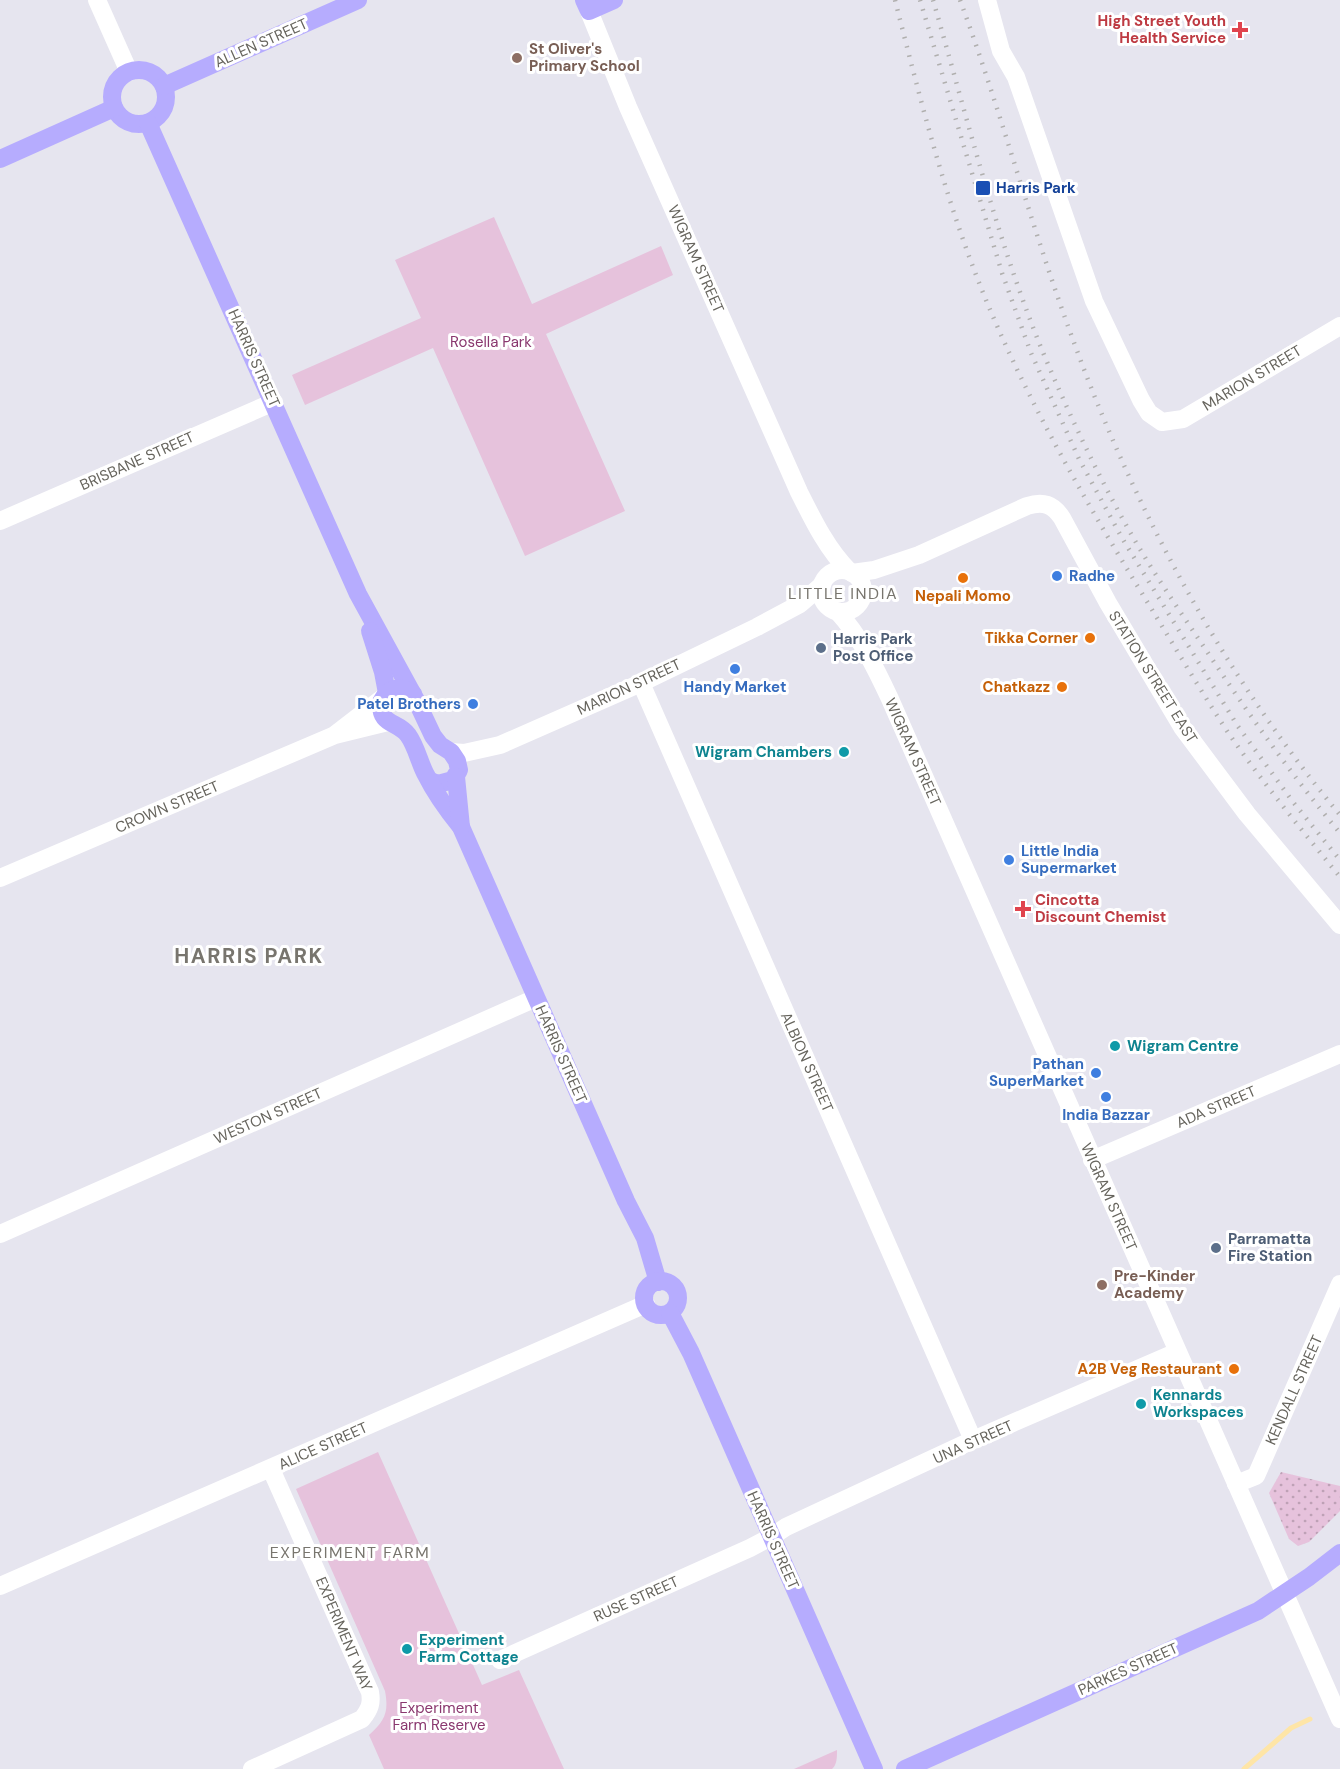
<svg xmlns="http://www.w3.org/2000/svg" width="1340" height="1769" font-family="'DM Sans',sans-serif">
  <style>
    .grass { fill: url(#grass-dots) }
    .park { fill: #e6c2dc }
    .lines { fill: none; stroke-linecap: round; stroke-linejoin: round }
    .stream { stroke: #fee5a7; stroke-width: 5 }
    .minor { stroke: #fff; stroke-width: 18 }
    .major { stroke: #b6acfe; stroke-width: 18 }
    .rail { stroke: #b0afae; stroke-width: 4.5; stroke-dasharray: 1.5 8; stroke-linecap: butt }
    .health-dot { fill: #e0444e; stroke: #fff; stroke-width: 2 }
    .education-dot { fill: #8d6e63; stroke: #fff; stroke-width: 2 }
    .transit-dot { fill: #1a4fb4; stroke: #fff; stroke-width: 2 }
    .shop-dot { fill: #3f7fe0; stroke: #fff; stroke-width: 2 }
    .food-dot { fill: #e8710a; stroke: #fff; stroke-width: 2 }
    .service-dot { fill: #5c6f8a; stroke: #fff; stroke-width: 2 }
    .culture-dot { fill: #0f9aa8; stroke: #fff; stroke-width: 2 }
    .labels { text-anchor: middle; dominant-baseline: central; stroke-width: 6; stroke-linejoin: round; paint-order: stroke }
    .health-label { font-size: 15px; font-weight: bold; fill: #be3a42; stroke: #fff; text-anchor: end }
    .street-label { font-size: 15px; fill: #66645d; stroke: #fff }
    .education-label { font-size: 15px; font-weight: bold; fill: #785e54; stroke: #fff; text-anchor: start }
    .transit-label { font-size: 15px; font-weight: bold; fill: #164399; stroke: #fff; text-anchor: start }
    .park-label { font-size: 15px; fill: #8a386f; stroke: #fff }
    .shop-label { font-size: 15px; font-weight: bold; fill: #366cbe; stroke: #fff; text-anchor: start }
    .food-label { font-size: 15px; font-weight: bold; fill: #c56008; stroke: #fff; text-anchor: end }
    .service-label { font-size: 15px; font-weight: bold; fill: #4e5e75; stroke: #fff; text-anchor: start }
    .culture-label { font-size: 15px; font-weight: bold; fill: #0d838f; stroke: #fff; text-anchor: start }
    .neighbourhood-label { font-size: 16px; letter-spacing: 1.5px; fill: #78756e; stroke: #fff }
    .district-label { font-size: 21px; font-weight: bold; letter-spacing: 1.5px; fill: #78756e; stroke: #fff }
  </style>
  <defs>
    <pattern id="grass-dots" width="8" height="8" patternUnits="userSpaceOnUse" patternTransform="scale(1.5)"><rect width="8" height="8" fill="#e6c2dc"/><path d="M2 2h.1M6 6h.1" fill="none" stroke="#bea1b6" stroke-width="1.8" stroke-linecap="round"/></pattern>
  </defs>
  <rect width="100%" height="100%" fill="#e6e5ef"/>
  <path class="grass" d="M1281 1472 1340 1486V1511L1309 1542 1298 1546 1289 1539 1269 1493Z"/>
  <g class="park">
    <path d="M494 217 532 304 661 246 673 275 546 334 625 511 525 556 433 348 305 405 292 375 421 318 395 260Z"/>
    <path d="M378 1452 482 1685 519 1670 564 1769H384L369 1735C385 1721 389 1712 385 1691L296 1489Z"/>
    <path d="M837 1750C837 1757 837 1765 832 1769H794Z"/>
  </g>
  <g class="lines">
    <path class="stream" d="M1244 1769 1291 1728 1310 1719"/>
    <g class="minor">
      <path d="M97 0 129 72"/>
      <path d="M987 0 1001 51 1016 77 1094 301 1141 400 1149 413 1162 422 1183 419 1340 326"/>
      <path d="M589 11 628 107 799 492C813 520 827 549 849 571"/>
      <path d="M0 521 274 402"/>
      <circle cx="842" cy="591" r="21"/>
      <path d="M852 573 874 570 919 555 1027 506C1043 501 1053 504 1062 518L1108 603 1182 727 1247 814 1340 925"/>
      <path d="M837 611C860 636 876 669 890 699L1340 1719"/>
      <path d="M641 683 973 1440"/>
      <path d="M336 734 384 697"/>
      <path d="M451 752 464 753 500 745 641 683 757 627 800 604 822 585"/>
      <path d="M0 878 335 735 388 722"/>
      <path d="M1092 1160 1340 1054"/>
      <path d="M0 1234 536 998"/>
      <path d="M1236 1484 1256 1476 1340 1284"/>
      <path d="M0 1586 646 1304"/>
      <path d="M500 1660 750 1548 771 1537 786 1527 973 1440 1177 1352"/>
      <path d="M252 1769 362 1719C370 1709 372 1703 370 1692L271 1469"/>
    </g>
    <g class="major">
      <path d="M584 0 589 11 614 0"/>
      <circle cx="139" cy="97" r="27"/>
      <path d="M164 86 358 0"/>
      <path d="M148 123 358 594 416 700 433 736 440 745 451 752 457 761 459 770 453 780 438 784 430 781"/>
      <path d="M0 159 114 108"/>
      <path d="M370 631 383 672 387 693"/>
      <path d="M413 694C401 684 388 688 381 702 380 727 397 720 408 735 416 746 419 761 425 773 435 793 447 810 461 827L626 1201 645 1238 658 1282"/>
      <path d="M456 777 461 827"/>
      <circle cx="661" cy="1298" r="17"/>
      <path d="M670 1313 691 1353 874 1769"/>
      <path d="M905 1769 1258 1611 1309 1577 1340 1553"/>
    </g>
    <g class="rail">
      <path d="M895 0C921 102 946 203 986 300 1027 399 1080 492 1135 582 1166 632 1195 682 1227 731 1262 782 1301 829 1340 877"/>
      <path d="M920 0 1002 273 1031 353 1079 459 1122 538 1237 725 1293 802 1340 860"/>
      <path d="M933 0C967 117 996 237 1042 350 1068 412 1097 474 1130 532 1155 576 1184 617 1212 659 1252 719 1294 778 1340 833"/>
      <path d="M960 0C1001 111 1031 226 1072 337 1134 509 1223 674 1340 815"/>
    </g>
  </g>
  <g class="health-dot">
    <path d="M1237 21h6v6h6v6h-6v6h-6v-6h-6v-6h6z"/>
    <path d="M1020 900h6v6h6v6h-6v6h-6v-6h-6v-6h6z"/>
  </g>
  <g class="education-dot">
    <circle cx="517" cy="58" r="6"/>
    <circle cx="1102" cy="1285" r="6"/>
  </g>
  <rect class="transit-dot" x="975" y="180" width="16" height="16" rx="3"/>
  <g class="shop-dot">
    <circle cx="1057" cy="576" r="6"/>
    <circle cx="735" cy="669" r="6"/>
    <circle cx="473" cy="704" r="6"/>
    <circle cx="1009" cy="860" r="6"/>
    <circle cx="1096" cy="1073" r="6"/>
    <circle cx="1106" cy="1097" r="6"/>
  </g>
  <g class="food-dot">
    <circle cx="963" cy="578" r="6"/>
    <circle cx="1090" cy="638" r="6"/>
    <circle cx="1062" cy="687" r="6"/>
    <circle cx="1234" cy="1369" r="6"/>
  </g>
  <g class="service-dot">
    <circle cx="821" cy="648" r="6"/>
    <circle cx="1216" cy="1248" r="6"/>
  </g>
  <g class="culture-dot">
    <circle cx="844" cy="752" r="6"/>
    <circle cx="1115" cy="1046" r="6"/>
    <circle cx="1141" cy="1404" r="6"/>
    <circle cx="407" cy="1649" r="6"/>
  </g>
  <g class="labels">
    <g class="health-label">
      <text x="1226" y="21">High Street Youth<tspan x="1226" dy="17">Health Service</tspan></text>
      <text x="1035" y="900" text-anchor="start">Cincotta<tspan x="1035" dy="17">Discount Chemist</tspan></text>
    </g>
    <g class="street-label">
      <text transform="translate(261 43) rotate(-24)">ALLEN STREET</text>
      <text transform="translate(696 259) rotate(66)">WIGRAM STREET</text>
      <text transform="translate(254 358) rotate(66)">HARRIS STREET</text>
      <text transform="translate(1252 378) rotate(-31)">MARION STREET</text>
      <text transform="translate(137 461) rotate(-24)">BRISBANE STREET</text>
      <text transform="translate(1153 677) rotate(58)">STATION STREET EAST</text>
      <text transform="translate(629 687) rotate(-25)">MARION STREET</text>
      <text transform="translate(913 752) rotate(66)">WIGRAM STREET</text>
      <text transform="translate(167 807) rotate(-23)">CROWN STREET</text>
      <text transform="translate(561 1054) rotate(66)">HARRIS STREET</text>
      <text transform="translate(807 1062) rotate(66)">ALBION STREET</text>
      <text transform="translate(1216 1107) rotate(-23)">ADA STREET</text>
      <text transform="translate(268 1116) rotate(-24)">WESTON STREET</text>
      <text transform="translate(1109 1197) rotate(66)">WIGRAM STREET</text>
      <text transform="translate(1294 1390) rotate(-66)">KENDALL STREET</text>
      <text transform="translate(973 1442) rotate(-24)">UNA STREET</text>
      <text transform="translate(323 1446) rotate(-24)">ALICE STREET</text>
      <text transform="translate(773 1540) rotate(66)">HARRIS STREET</text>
      <text transform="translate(636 1599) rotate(-24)">RUSE STREET</text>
      <text transform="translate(344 1634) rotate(67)">EXPERIMENT WAY</text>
      <text transform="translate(1128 1669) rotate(-24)">PARKES STREET</text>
    </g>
    <g class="education-label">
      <text x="529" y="49">St Oliver's<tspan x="529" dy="17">Primary School</tspan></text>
      <text x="1114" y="1276">Pre-Kinder<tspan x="1114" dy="17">Academy</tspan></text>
    </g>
    <g class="transit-label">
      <text x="996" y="188">Harris Park</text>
    </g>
    <g class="park-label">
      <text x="491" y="342">Rosella Park</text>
      <text x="439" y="1708">Experiment<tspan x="439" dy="17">Farm Reserve</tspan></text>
    </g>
    <g class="shop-label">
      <text x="1069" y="576">Radhe</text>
      <text x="735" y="687" text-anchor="middle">Handy Market</text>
      <text x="461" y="704" text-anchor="end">Patel Brothers</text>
      <text x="1021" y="851">Little India<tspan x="1021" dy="17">Supermarket</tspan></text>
      <text x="1084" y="1064" text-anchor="end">Pathan<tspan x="1084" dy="17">SuperMarket</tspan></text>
      <text x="1106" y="1115" text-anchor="middle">India Bazzar</text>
    </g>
    <g class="food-label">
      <text x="963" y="596" text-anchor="middle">Nepali Momo</text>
      <text x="1078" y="638">Tikka Corner</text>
      <text x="1050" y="687">Chatkazz</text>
      <text x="1222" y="1369">A2B Veg Restaurant</text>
    </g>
    <g class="service-label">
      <text x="833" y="639">Harris Park<tspan x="833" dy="17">Post Office</tspan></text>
      <text x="1228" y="1239">Parramatta<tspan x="1228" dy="17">Fire Station</tspan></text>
    </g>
    <g class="culture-label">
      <text x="832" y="752" text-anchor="end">Wigram Chambers</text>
      <text x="1127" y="1046">Wigram Centre</text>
      <text x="1153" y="1395">Kennards<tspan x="1153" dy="17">Workspaces</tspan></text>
      <text x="419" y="1640">Experiment<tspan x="419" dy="17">Farm Cottage</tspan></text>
    </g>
    <g class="neighbourhood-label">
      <text x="843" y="593">LITTLE INDIA</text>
      <text x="350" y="1552">EXPERIMENT FARM</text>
    </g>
    <g class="district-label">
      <text x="249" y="956">HARRIS PARK</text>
    </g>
  </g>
</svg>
